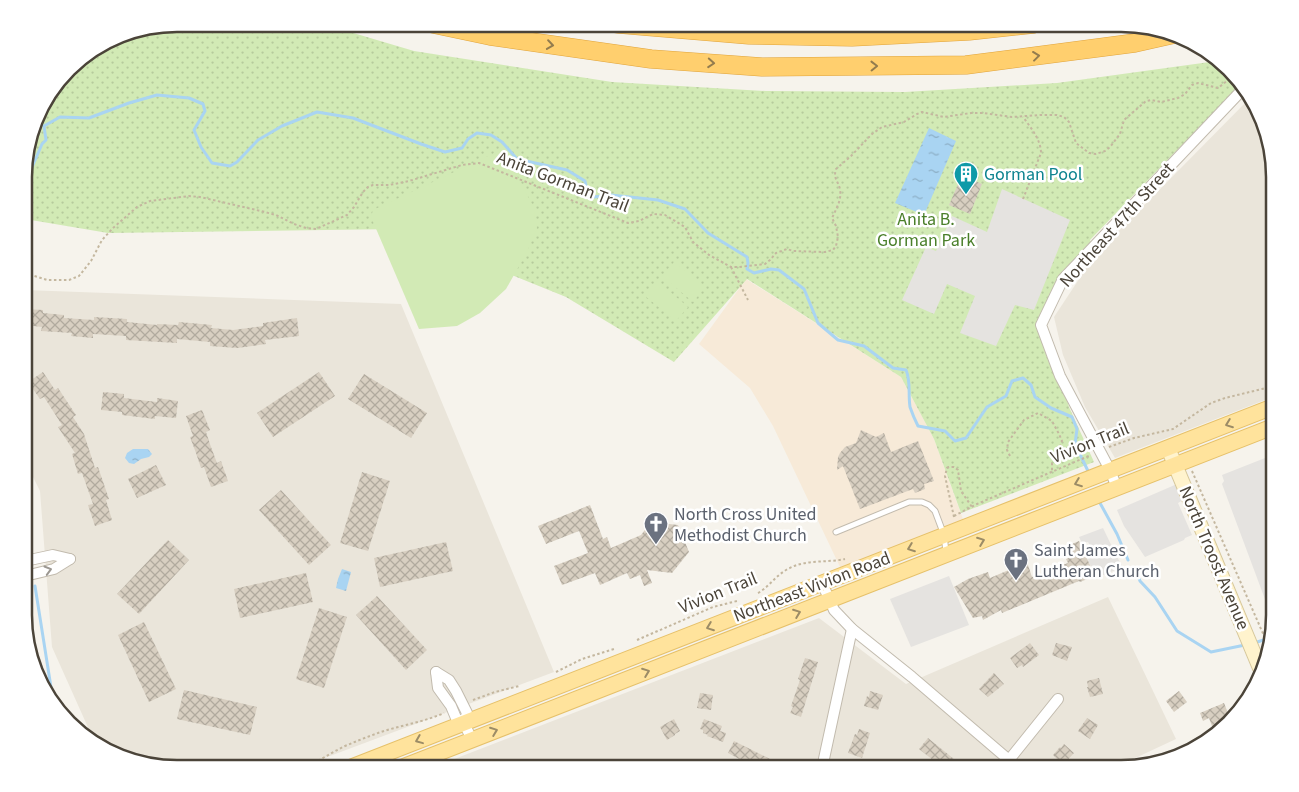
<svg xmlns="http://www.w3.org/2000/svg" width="1299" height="792" font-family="'Source Sans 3',sans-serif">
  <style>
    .residential { fill: #eae5da }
    .commercial { fill: #f7ead8 }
    .green { fill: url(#green-dots) }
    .pitch { fill: #d2eab5 }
    .parking { fill: #e5e3e0 }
    .water { fill: url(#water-ripples) }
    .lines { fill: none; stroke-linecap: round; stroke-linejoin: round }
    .stream { stroke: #a9d4f2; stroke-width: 3 }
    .building { fill: url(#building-cross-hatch) }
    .lane-casing { stroke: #c2bbae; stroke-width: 7 }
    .street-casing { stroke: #c2bbae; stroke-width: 12 }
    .secondary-casing { stroke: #d6c79b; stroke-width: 16 }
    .primary-casing { stroke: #e6c16a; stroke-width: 17 }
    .highway-casing { stroke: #e0a43c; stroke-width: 19 }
    .path { stroke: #c4b79f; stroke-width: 2; stroke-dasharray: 2.5 2.5; stroke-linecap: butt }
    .lane { stroke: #fff; stroke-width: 5 }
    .street { stroke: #fff; stroke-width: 10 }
    .secondary { stroke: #fff3cd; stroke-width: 14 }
    .primary { stroke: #ffe39c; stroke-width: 15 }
    .highway { stroke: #ffcf6e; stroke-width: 18 }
    .oneway { stroke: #937c4e }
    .oneway2 { stroke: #9c8c66 }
    .oneway3 { stroke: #9c9892 }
    .labels { text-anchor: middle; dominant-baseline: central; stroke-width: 5; stroke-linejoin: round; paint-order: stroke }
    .culture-label { font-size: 18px; fill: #0d838f; stroke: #fff; text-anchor: start }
    .street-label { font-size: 18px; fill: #4b4439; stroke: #fff }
    .park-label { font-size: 18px; fill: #4a7f2a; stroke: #fff }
    .worship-label { font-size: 18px; fill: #5b616d; stroke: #fff; text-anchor: start }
    .rim { fill: none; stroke: #4b4439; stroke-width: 2.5 }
  </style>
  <defs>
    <pattern id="green-dots" width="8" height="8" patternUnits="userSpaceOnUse" patternTransform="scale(1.25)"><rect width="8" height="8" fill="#d2eab5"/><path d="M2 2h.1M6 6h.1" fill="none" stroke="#b6ca9c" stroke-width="1.8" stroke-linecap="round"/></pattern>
    <pattern id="water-ripples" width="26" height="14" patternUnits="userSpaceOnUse" patternTransform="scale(1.25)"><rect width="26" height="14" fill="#a9d4f2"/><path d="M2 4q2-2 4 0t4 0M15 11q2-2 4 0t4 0" fill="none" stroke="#8caec5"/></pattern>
    <pattern id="building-cross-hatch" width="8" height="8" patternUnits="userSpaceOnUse" patternTransform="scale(1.25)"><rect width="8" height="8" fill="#d8cfc1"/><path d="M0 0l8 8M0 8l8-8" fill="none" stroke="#b1aa9e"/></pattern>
  </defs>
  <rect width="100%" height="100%" fill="#f6f3ec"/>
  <g class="residential">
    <path d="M1251 97 1254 101 1275 168V396L1115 458 1085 407 1063 355 1054 317 1095 255Z"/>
    <path d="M25 290 401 304 554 672 298 768H178L129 760 95 743 52 647 40 491 25 461Z"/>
    <path d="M1108 597 1176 739 1114 768H431L819 618 906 684Z"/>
  </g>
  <path class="commercial" d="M746 279 901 377 934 439 964 522 841 569 773 426 750 388 699 344Z"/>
  <path class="green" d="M178 24H323L414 51 612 82 766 91 905 92 1057 83 1217 61 1240 85 1090 240 1093 247 1063 279 1041 324 1060 376 1069 407 1094 462 961 513 934 439 901 377 747 279 674 362 566 297 398 229 108 233 25 219V158L40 109 76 62 119 35Z"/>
  <g class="pitch">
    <path d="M503 149 533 206 537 228 527 252 506 289 480 313 457 326 419 329 371 217 373 210Z"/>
    <path d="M674 262 705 287 693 302 662 276Z"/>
    <path d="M657 281 688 307 676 321 645 296Z"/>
  </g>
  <g class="parking">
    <path d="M1002 189 1070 220 1034 310 1015 305 996 346 960 333 975 296 947 284 934 314 902 300 926 247 936 251 952 216 987 232Z"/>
    <path d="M1275 454V608L1269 610 1222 484 1224 481 1222 475Z"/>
    <path d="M1177 484 1183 500 1178 503 1192 535 1185 538 1184 540 1145 557 1124 526 1117 510Z"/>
    <path d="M1103 528 1117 557 1123 567 1096 578 1085 553 1092 549 1088 542 1082 543 1079 537Z"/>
    <path d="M949 576 969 625 911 647 890 599Z"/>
  </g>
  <g class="water">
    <path d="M929 128 956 141 924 215 895 203Z"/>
    <path d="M133 449H148L152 454 149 457 141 459 134 464 129 463 125 458 127 453Z"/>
    <path d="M342 569 351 572 346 591 336 588 338 579Z"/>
  </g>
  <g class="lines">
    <g class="stream">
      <path d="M25 180 33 165 42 144 46 140 44 126 60 117 89 118 129 103 157 95 189 98 203 104 205 111 194 130 201 147 212 163 230 166 237 162 258 140 282 126 317 112 353 118 421 144 445 152 462 148 468 139 477 133 491 135 502 142 517 159 567 170 585 181 587 190 594 197 611 195 658 200 685 209 708 233 747 257 748 263 747 269 754 273 771 269 779 270 804 289 818 323 838 340 864 346 893 368 906 370C911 381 908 394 910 407 912 413 915 420 918 426L945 431 955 441 966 438 987 407 1006 396 1012 381 1023 378 1031 385 1035 397 1051 408 1072 417 1077 429 1075 444 1088 471"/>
      <path d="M1100 503 1117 534 1128 560"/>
      <path d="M1138 576 1140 581 1155 597 1177 631 1211 652 1245 645"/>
      <path d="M35 586 53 700"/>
      <path d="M1254 643 1270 638"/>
    </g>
  </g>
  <g class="building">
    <path d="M962 175 982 184 970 214 949 205Z"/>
    <path d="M25 309 43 310V313L64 315V318L94 320V317L127 319V322L157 325V324L178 325 179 322 212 325 211 328 233 330 263 326V323L297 318 299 336 265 340 266 344 237 348 210 346V342L177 339V343L126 340V336L93 334V338L71 336 72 333 41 331 42 327 25 325Z"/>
    <path d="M43 372 55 390 58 388 76 415 73 417 84 434 95 468 98 467 109 499 106 500 112 520 95 526 88 505 93 504 82 473 78 474 72 454 75 453 58 427 62 425 44 397 40 399 28 382Z"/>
    <path d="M319 372 335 396 273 437 257 413Z"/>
    <path d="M364 374 427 413 411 438 348 399Z"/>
    <path d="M103 392 124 394V398L140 400 157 402V398L178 401 176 418 155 416V419L122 415V412L101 410Z"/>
    <path d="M202 410 210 430 206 432 211 447 217 463 221 461 228 481 211 487 204 467 201 468 196 453 190 437 193 436 186 416Z"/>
    <path d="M861 430 876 437 884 433 891 452 918 441 934 481 924 484 925 489 915 493 913 489 860 509 843 466 837 470 838 457 840 453 845 447 856 443Z"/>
    <path d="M156 465 166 485 137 498 128 479Z"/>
    <path d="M362 472 390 481 368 551 340 543Z"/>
    <path d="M281 490 331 545 309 565 259 510Z"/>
    <path d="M590 505 603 539 607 537 611 548 641 535 651 522 678 525 689 552 672 573 647 570 652 583 644 586 640 575 630 579 627 573 600 585 595 573 562 585 554 566 588 553 579 531 546 544 538 526Z"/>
    <path d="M168 540 189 560 139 614 117 594Z"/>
    <path d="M1079 541 1095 576 1080 582 1079 581 1002 613 1001 610 983 620 982 616 973 618 954 587 968 579 988 572 990 578 1027 562 1032 577 1068 563 1066 559 1069 558 1065 547Z"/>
    <path d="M446 542 453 571 380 587 374 558Z"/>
    <path d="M306 573 313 602 240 618 234 589Z"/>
    <path d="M377 596 427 650 406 670 356 615Z"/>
    <path d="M319 608 347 617 324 688 296 679Z"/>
    <path d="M144 622 176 689 149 702 118 635Z"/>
    <path d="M1030 643 1039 655 1023 667 1022 665 1017 668 1010 658Z"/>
    <path d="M1056 643 1072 647 1067 661 1052 655Z"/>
    <path d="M805 658 818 662 801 717 790 713 793 707 791 706 800 680 798 679Z"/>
    <path d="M994 673 1004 684 988 697 979 689Z"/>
    <path d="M1099 678 1103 694 1090 697 1087 687H1088L1087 681Z"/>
    <path d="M184 690 257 707 250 735 177 719Z"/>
    <path d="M870 691 883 695 878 710 864 706 867 696 869 697Z"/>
    <path d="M1179 691 1187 702 1174 712 1166 701Z"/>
    <path d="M700 693 713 695 711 710 697 708Z"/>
    <path d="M1224 703 1230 718 1220 722 1221 726 1213 729 1209 718 1203 721 1200 713Z"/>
    <path d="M1087 718 1098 725 1090 739 1078 731Z"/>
    <path d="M674 719 680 731 675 734V735L667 740 660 727Z"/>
    <path d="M704 719 722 726 720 731 726 733 723 742 707 736 708 735 703 733V730L700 729Z"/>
    <path d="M859 729 870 733 862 758 848 753 855 734 857 735Z"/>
    <path d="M928 738 965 768H943L919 749Z"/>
    <path d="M734 741 778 763 776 768 757 762 754 767 728 753Z"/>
    <path d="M1064 744 1074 753 1063 765 1053 755 1060 747 1061 748Z"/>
  </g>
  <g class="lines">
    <defs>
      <path id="lane" d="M836 532 909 502H922L929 505 935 511 944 535 946 552"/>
      <g id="street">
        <path d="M1117 488 1110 470 1060 376 1041 325 1063 279 1243 89"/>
        <path d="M25 561 53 555 70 559"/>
        <path d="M25 576 54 569 70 559"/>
        <path d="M822 583 834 610 852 629 912 677 1009 760 1016 768"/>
        <path d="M436 672 438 688 451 706 456 718 464 723 472 740"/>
        <path d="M436 672 449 680 456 691 467 713 464 723"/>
        <path d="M1009 760 1058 699"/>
        <path d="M822 768 852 629"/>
      </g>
      <path id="secondary" d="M1168 448 1260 668"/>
      <g id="primary">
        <path d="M349 768 1275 406"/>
        <path d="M400 768 1275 426"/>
      </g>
      <g id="highway">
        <path d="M433 24 490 36 651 59 762 67 966 65 1135 43 1175 34"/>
        <path d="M618 24 749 35 852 37 969 31 1034 24"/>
      </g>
    </defs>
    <use href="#lane" class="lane-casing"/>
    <use href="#street" class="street-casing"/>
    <use href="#secondary" class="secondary-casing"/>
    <use href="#primary" class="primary-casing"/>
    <use href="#highway" class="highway-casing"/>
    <g class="path">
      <path d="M1023 199 1041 153C1041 140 1031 128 1023 117"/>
      <path d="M731 267 748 300"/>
      <path d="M25 273 47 280H69L79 276 91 261 102 240 113 228 137 207 150 201 189 196 200 197 265 212 276 215 294 224 306 228 316 229 347 215 354 207 363 192 368 187 373 185H389L409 181 462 165 479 163 628 223 639 221 653 214 665 215 685 227 693 242 709 255 731 267H739L765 264 770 260 776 253 787 249 793 251 825 252 833 250 836 246 838 237 836 226 832 218C836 209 842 200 840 189 838 181 833 178 836 169L851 156 872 134 882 127 904 122 917 114 922 112 944 117 971 113H983L1012 117 1040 115H1057L1064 117 1069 122 1076 143 1089 153 1096 154 1105 151 1110 147 1120 134 1124 120 1146 101 1151 100 1161 102 1178 98 1185 94 1192 85 1198 83 1218 88 1232 77"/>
      <path d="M1109 447 1134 438 1173 429 1211 403 1225 398 1262 389 1275 385"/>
      <path d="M1010 456 1007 450 1008 442 1024 420 1038 413 1052 421 1059 434 1062 441 1058 452 1052 463V471"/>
      <path d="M1192 471 1268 645"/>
      <path d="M954 516 977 504 1091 455"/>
      <path d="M954 517 945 476 947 468 949 467H954L958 470 961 491 972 507"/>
      <path d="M758 593C769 587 776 575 788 569 805 559 827 563 845 559"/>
      <path d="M637 640 713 607 737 601"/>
      <path d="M556 672 582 659 614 649"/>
      <path d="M473 700 495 692 519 686"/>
      <path d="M305 768C318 761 331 753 345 746 357 741 369 736 381 732 402 725 424 722 444 713"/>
    </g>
    <use href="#lane" class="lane"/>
    <use href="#street" class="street"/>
    <use href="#secondary" class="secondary"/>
    <use href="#primary" class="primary"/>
    <use href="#highway" class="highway"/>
  </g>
  <defs><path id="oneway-chevron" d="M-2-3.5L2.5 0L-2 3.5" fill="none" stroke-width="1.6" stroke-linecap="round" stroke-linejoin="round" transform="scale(1.25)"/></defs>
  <g class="oneway">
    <use href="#oneway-chevron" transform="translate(550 45) rotate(8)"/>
    <use href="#oneway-chevron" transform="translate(1036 56) rotate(-7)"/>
    <use href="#oneway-chevron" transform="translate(711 63) rotate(4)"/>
    <use href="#oneway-chevron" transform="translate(874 66) rotate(-1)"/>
  </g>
  <g class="oneway2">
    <use href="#oneway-chevron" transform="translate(1229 424) rotate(159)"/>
    <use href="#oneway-chevron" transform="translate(1078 483) rotate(159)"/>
    <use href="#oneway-chevron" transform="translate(981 541) rotate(-21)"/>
    <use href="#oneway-chevron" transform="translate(911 548) rotate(159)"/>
    <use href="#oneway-chevron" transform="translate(797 613) rotate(-21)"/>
    <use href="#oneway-chevron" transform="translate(710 627) rotate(159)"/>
    <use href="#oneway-chevron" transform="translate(646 672) rotate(-21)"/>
    <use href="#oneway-chevron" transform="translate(494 731) rotate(-21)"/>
    <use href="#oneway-chevron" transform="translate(419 740) rotate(158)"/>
  </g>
  <use class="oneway3" href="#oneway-chevron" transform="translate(48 570) rotate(-16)"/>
  <defs>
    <symbol id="building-pin" viewBox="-11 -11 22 30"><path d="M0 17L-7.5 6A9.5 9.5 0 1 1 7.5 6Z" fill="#0f9aa8" stroke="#fff"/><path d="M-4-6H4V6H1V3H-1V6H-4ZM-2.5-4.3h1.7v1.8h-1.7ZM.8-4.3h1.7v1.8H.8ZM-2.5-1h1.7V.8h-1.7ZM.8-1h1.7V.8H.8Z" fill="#fff"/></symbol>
    <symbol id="church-pin" viewBox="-11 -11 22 30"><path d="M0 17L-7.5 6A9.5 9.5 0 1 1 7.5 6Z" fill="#6b7280" stroke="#fff"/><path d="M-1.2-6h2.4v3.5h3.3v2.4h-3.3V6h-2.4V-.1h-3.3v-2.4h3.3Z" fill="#fff"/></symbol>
  </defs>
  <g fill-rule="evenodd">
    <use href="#building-pin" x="952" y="160" width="28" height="38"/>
    <use href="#church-pin" x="642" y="510" width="28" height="38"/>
    <use href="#church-pin" x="1002" y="546" width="28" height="38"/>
  </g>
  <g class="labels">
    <g class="culture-label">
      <text x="984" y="174">Gorman Pool</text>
    </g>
    <g class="street-label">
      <text transform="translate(563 182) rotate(21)">Anita Gorman Trail</text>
      <text transform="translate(1117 225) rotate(-48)">Northeast 47th Street</text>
      <text transform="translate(1090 443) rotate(-22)">Vivion Trail</text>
      <text transform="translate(1214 558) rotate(67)">North Troost Avenue</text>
      <text transform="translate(812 587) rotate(-21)">Northeast Vivion Road</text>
      <text transform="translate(718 593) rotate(-22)">Vivion Trail</text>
    </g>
    <g class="park-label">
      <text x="926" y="219">Anita B.<tspan x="926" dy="21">Gorman Park</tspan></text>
    </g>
    <g class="worship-label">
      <text x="674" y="514">North Cross United<tspan x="674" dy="21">Methodist Church</tspan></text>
      <text x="1034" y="550">Saint James<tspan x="1034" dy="21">Lutheran Church</tspan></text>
    </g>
  </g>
  <path d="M0 0H1299V792H0ZM177 32H1121A145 145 0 0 1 1266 177V615A145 145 0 0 1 1121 760H177A145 145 0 0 1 32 615V177A145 145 0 0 1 177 32Z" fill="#fff" fill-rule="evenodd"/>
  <path class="rim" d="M177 32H1121A145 145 0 0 1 1266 177V615A145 145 0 0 1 1121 760H177A145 145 0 0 1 32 615V177A145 145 0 0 1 177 32Z"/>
</svg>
